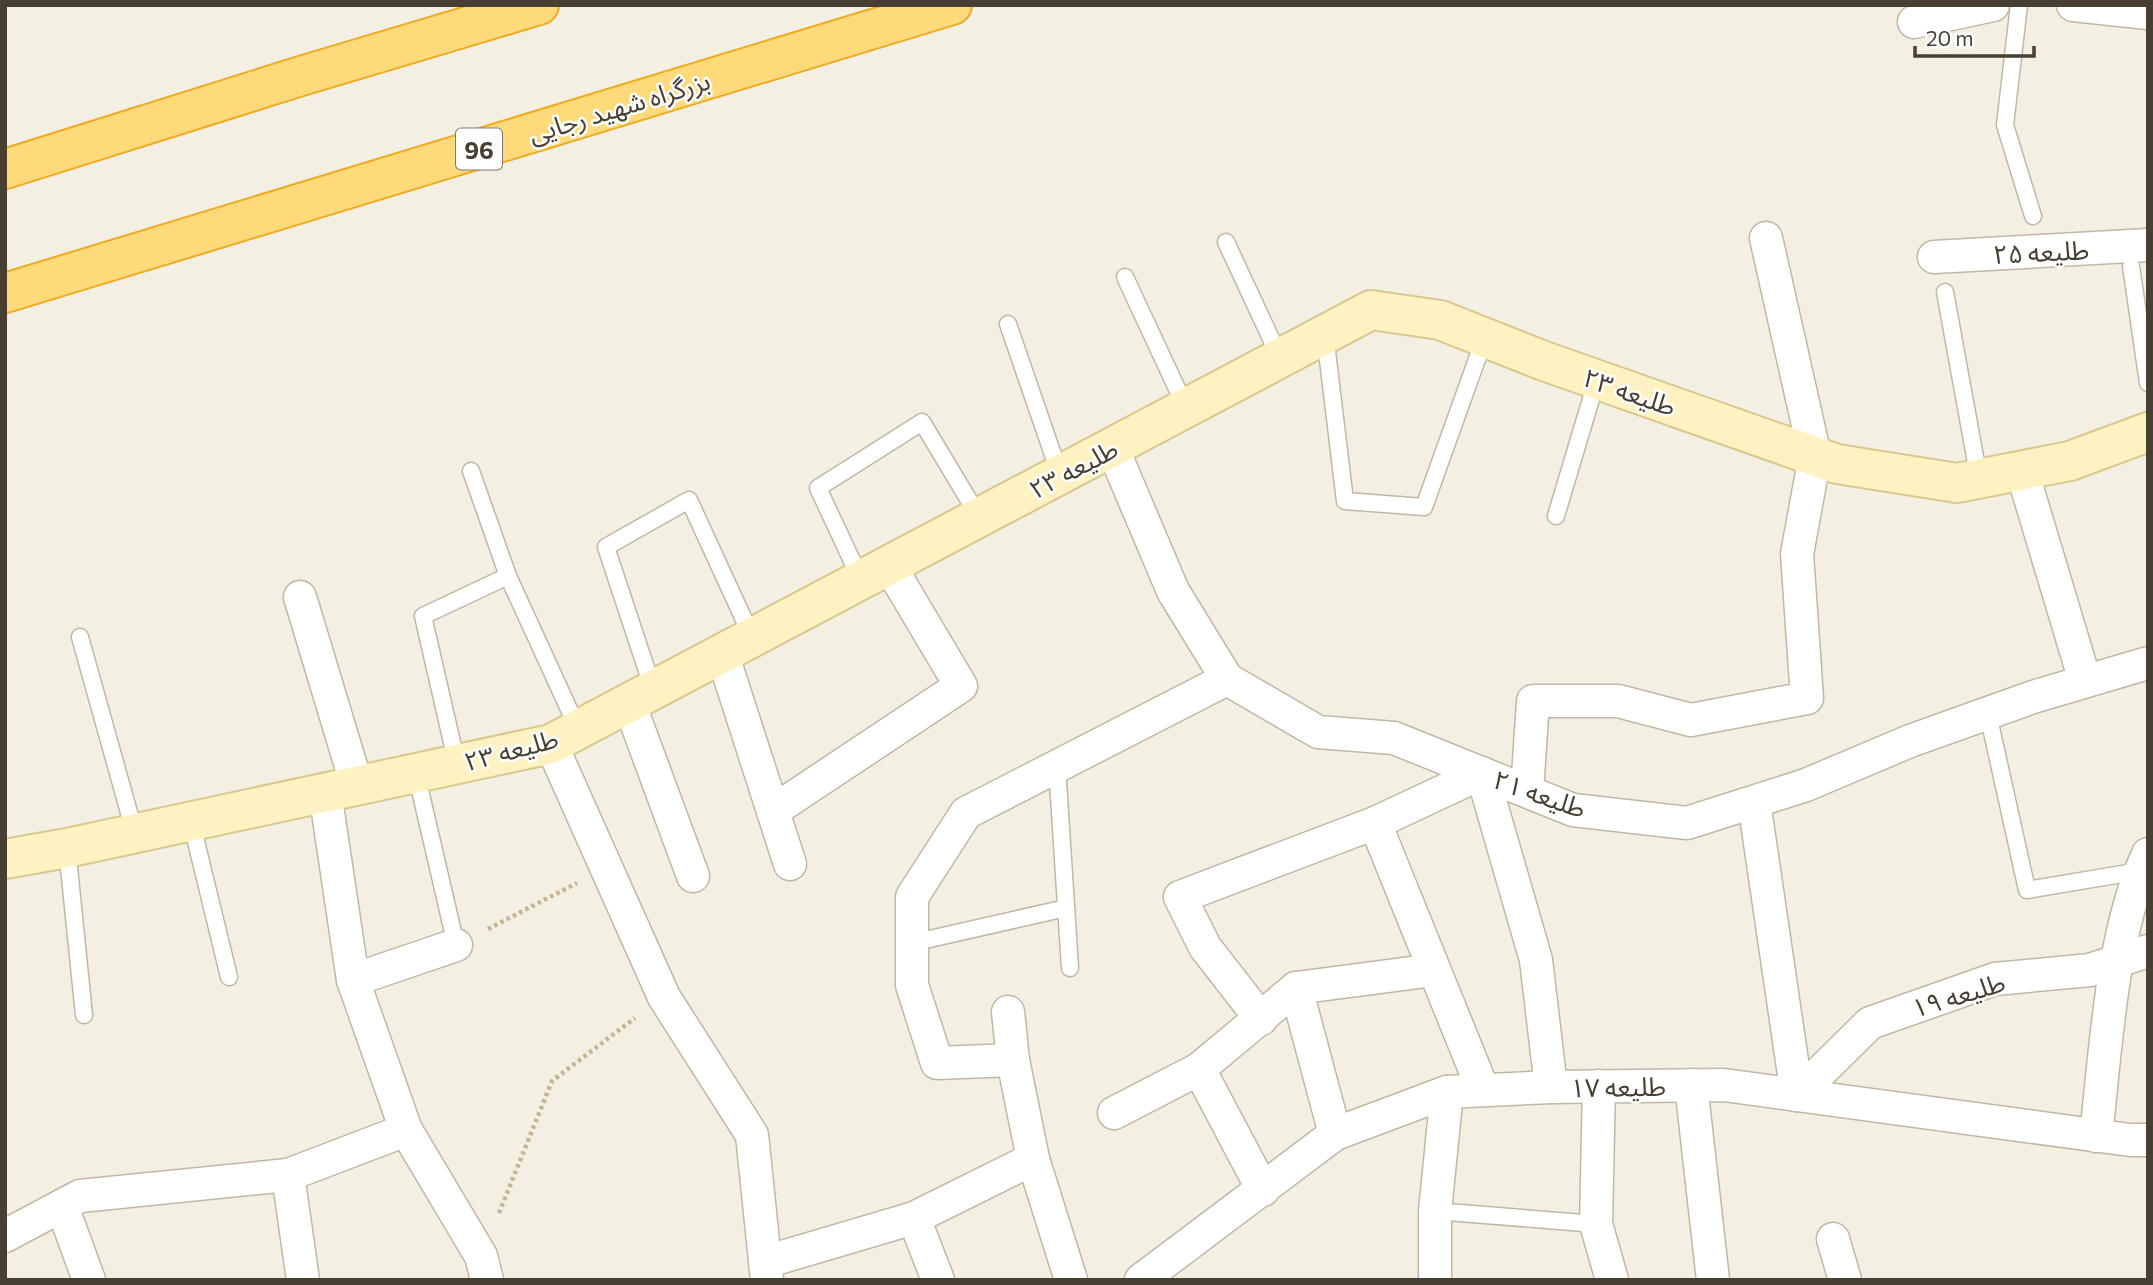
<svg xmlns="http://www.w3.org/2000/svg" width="2153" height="1285" font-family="Commissioner,'Noto Sans Arabic',sans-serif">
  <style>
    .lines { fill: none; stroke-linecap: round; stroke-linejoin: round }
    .service-casing { stroke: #c0b8a5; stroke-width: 19 }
    .minor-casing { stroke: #c0b8a5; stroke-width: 35 }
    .secondary-casing { stroke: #d9c88d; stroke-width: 42 }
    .trunk-casing { stroke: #efab21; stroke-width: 42 }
    .path { stroke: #c4b594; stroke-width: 4.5; stroke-dasharray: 3.5 3.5; stroke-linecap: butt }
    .service { stroke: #fff; stroke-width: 16 }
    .minor { stroke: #fff; stroke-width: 32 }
    .secondary { stroke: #fff2c2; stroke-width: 38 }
    .trunk { stroke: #ffda7a; stroke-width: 38 }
    .labels { text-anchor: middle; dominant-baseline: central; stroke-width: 5; stroke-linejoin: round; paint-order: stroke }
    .shield { fill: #fff; stroke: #7e7970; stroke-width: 2 }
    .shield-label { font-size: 24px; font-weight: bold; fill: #463f32 }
    .street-label { font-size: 26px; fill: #463f32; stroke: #fff }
  </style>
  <rect width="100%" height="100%" fill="#f4efe3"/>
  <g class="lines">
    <defs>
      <g id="service">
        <path d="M2019 5 2005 125 2033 216"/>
        <path d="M1226 242 1280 358"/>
        <path d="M2131 266 2148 383"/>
        <path d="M1125 277 1186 408"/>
        <path d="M1945 292 1979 479"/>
        <path d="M1008 324 1060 475"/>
        <path d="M1325 335 1345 501 1424 507 1485 337"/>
        <path d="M471 471 508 576"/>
        <path d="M1556 516 1597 379"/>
        <path d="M861 580 818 488 922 422 979 517"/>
        <path d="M80 637 135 834"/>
        <path d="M653 689 606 547 689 500 752 637"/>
        <path d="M1988 714 2027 890 2140 871"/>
        <path d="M457 764 423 616 508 576 578 729"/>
        <path d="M1057 766 1070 968"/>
        <path d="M416 773 456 945"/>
        <path d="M191 821 229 977"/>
        <path d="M67 848 84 1015"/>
        <path d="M912 943 1066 908"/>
        <path d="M1435 1211 1596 1224"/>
      </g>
      <g id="minor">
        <path d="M2073 5 2148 13"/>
        <path d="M1914 22 1993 5"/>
        <path d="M1934 257 2148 245"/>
        <path d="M1112 447 1173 591 1227 679 1318 732 1394 738 1573 810 1687 823 1806 785 1910 741 2033 697 2148 663"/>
        <path d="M2022 471 2085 681"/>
        <path d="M300 597 357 786"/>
        <path d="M722 653 790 864"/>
        <path d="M629 703 693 876"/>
        <path d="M551 744 664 997 752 1135 767 1280"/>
        <path d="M1527 791 1533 701H1618L1691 720 1807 698 1797 554 1815 456 1766 238"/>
        <path d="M325 792 353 980 406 1130"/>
        <path d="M1754 802 1797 1095"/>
        <path d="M773 811 961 686 889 565"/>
        <path d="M1375 823 1483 1090"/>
        <path d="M353 980 456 945"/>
        <path d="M1296 988 1335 1134"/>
        <path d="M1008 1012 1013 1060 1033 1159 1071 1280"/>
        <path d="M1261 1019 1205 947 1180 897 1375 823 1482 773 1536 960 1551 1087"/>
        <path d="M1013 1060 937 1063 912 985V897L966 813 1227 679"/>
        <path d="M1199 1069 1263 1190"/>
        <path d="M1691 1085 1713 1280"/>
        <path d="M1599 1086 1596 1224 1612 1280"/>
        <path d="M1797 1095 1870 1023 1995 979 2090 970 2148 951"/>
        <path d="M1114 1113 1199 1069 1296 988 1434 970"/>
        <path d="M2096 1136C2106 1047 2111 936 2148 854"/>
        <path d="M288 1175 303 1280"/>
        <path d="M62 1206 89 1280"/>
        <path d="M914 1218 938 1280"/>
        <path d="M5 1236 80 1196 288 1175 406 1130 481 1256 487 1280"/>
        <path d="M1833 1239 1845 1280"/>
        <path d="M765 1262 914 1218 1033 1159"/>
        <path d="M1141 1280 1335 1134 1447 1092 1551 1087 1724 1085 2130 1140H2148"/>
        <path d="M1435 1280V1211L1447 1092"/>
      </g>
      <path id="secondary" d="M5 859 67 848 551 744 1371 310 1440 320 1544 361 1837 464 1957 483 2070 461 2148 432"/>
      <g id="trunk">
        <path d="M5 169 301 76 539 5"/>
        <path d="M5 293 952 5"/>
      </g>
    </defs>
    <use href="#service" class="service-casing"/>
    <use href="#minor" class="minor-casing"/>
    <use href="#secondary" class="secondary-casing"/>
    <use href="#trunk" class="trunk-casing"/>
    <g class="path">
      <path d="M488 929 577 883"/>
      <path d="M499 1213 552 1081 635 1018"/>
    </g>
    <use href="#service" class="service"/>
    <use href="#minor" class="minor"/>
    <use href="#secondary" class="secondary"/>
    <use href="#trunk" class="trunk"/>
  </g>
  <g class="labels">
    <rect class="shield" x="456" y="128.5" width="46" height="41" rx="5"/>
    <g class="shield-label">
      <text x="479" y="149">96</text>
    </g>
    <g class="street-label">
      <text transform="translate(619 106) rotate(-17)">بزرگراه شهید رجایی</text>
      <text transform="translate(2041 251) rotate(-3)">طلیعه ۲۵</text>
      <text transform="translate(1630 391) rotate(19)">طلیعه ۲۳</text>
      <text transform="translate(1073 468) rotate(-28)">طلیعه ۲۳</text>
      <text transform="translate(511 749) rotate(-15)">طلیعه ۲۳</text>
      <text transform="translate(1540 793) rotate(19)">طلیعه ۲۱</text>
      <text transform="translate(1958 994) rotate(-17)">طلیعه ۱۹</text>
      <text transform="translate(1618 1086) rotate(-1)">طلیعه ۱۷</text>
    </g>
  </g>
  <rect width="2153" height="1285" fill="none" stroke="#463f32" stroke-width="14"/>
  <path d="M1915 46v10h119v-10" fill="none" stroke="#463f32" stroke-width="3.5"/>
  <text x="1926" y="46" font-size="21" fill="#463f32" stroke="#ffffff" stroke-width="5" paint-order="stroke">20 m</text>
</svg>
